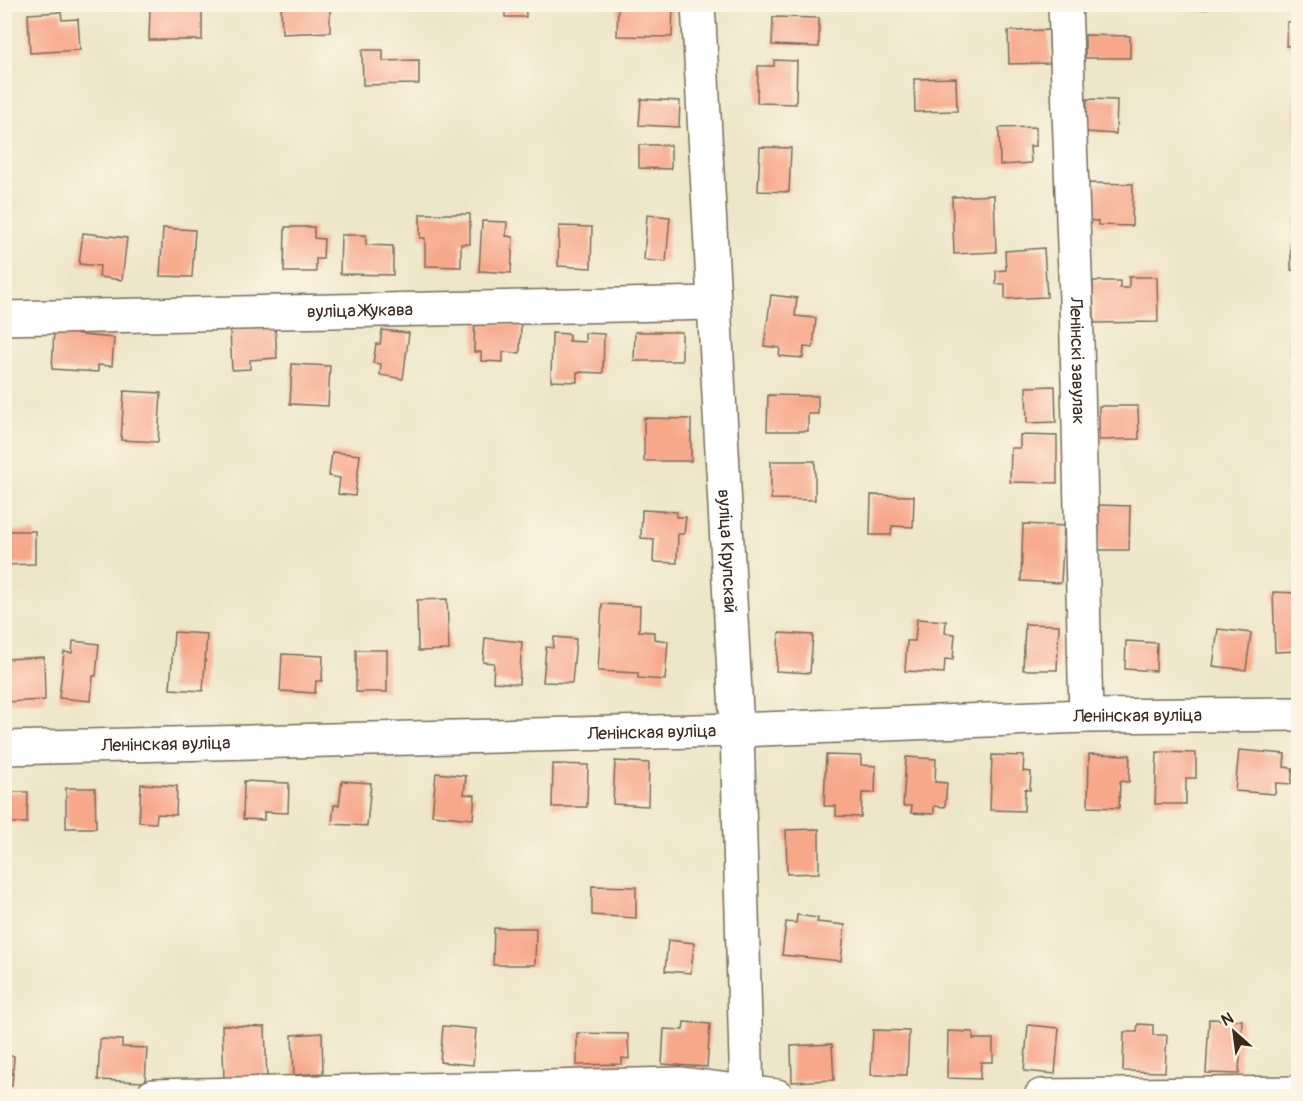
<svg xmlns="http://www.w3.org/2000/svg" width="1303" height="1101" font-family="Pangolin,sans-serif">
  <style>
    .building { fill: #f7a88b }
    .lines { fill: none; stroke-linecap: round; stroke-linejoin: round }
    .minor-casing { stroke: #796c5a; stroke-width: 36 }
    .minor { stroke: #fff; stroke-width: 33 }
    .labels { text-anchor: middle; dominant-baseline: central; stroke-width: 5; stroke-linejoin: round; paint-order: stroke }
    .street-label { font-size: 18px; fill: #3b2a1e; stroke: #fcf5e5 }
  </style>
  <rect width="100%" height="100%" fill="#fcf5e5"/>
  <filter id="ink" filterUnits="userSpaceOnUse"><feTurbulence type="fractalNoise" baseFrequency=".0167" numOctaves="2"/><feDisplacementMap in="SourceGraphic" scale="12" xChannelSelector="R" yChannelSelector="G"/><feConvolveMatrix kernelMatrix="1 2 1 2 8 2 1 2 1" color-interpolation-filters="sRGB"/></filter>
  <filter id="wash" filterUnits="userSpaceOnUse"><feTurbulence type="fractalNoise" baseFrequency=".008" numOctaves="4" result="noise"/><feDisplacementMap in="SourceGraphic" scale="24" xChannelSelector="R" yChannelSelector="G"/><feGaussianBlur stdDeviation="1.35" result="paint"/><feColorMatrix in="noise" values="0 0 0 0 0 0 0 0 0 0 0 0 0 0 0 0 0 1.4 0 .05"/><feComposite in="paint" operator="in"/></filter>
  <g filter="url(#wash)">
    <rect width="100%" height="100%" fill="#ede6c8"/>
    <g id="blocks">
      <g class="building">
        <path d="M330 4V32L282 34 281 6Z"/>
        <path d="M505 4H525L526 17H505Z"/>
        <path d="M673 4 672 37 617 36 618 5Z"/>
        <path d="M1191 4H1209V9L1191 10Z"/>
        <path d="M150 8H202V40H149Z"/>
        <path d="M61 12 62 20 78 19 80 50 30 53 28 14Z"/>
        <path d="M773 17 819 18V47L772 45Z"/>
        <path d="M1287 22H1298V46H1286Z"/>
        <path d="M1049 30 1050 63 1009 64 1008 31Z"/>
        <path d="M1085 35 1130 36V58H1085Z"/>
        <path d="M362 50H383V61L419 60V84L363 85Z"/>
        <path d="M774 60 797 61 796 104 757 103 758 66H774Z"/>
        <path d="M956 78 957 111 915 112 914 79Z"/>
        <path d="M1295 97H1298V146H1296Z"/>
        <path d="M641 99 680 101 679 127 639 125Z"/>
        <path d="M1087 99 1117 100 1116 134 1085 132Z"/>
        <path d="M1036 127V146H1030L1031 163 1000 165 999 128Z"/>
        <path d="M639 145H671V169L639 168Z"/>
        <path d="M760 147 791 148 789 192 758 191Z"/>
        <path d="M1082 183 1133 184 1132 226 1098 225V221L1082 220Z"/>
        <path d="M994 195 996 252 954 254 952 197Z"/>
        <path d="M420 214H470V244H461V267L425 266V238H420Z"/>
        <path d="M647 215 670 217 666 262 644 260Z"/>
        <rect x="1293" y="218" width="5" height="20"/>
        <path d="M482 221 507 222 506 236 513 237 511 273 479 271Z"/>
        <path d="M559 226 592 227 591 268 558 266Z"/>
        <path d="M285 227H314V238L324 239 323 259H316V272H284Z"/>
        <path d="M163 228 195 230 192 277 160 276Z"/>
        <path d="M83 233 127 238 122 280 99 277 100 266 79 264Z"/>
        <path d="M341 235H366V245L393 246V275L340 274Z"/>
        <rect x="1291" y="244" width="7" height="26"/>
        <path d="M1044 248 1047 297 1005 299V284H996V271L1006 270 1005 251Z"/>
        <path d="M1129 277H1157L1158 322 1094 323 1093 281H1120V288H1129Z"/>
        <path d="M771 295 797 298 795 316 816 318 813 348 804 347 803 358 779 356 780 348 764 346Z"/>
        <path d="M475 315 496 324H521L520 353 503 352V362L481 361V352H474Z"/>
        <path d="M275 327 277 358 250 360V369L232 370 230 330Z"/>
        <path d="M54 330 82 331V335L114 338 112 366 98 365V372L52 369Z"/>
        <path d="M382 330 409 333 403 379 380 375 381 364 373 363 376 344H380Z"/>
        <path d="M635 332H682V361H634Z"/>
        <path d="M552 333 569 334V341L585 342V333L604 334 603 373 577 372V382L551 381Z"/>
        <path d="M1293 334H1298V357L1292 356Z"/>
        <path d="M292 364 330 366 328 406 290 404Z"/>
        <path d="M1055 386 1056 422 1027 423 1026 387Z"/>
        <path d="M124 391 161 393 158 442 121 440Z"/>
        <path d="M768 395 818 396V414H808V431H767Z"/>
        <path d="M1099 406H1138L1139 439 1099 440Z"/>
        <path d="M644 418 691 419V461H644Z"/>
        <path d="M1020 435 1057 436V483L1010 482 1011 448H1020Z"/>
        <path d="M332 452 360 455 355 496 338 494 340 478 329 476Z"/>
        <path d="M771 461H815V500L771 499Z"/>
        <path d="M871 495 914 496 913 527 892 526 891 535H870Z"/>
        <path d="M1099 505 1130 506 1129 550H1098Z"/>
        <path d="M642 510 677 512 676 517H686L684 534H678L677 563 653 562 654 539 641 538Z"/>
        <path d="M1023 524 1064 526 1061 583 1021 581Z"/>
        <path d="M4 531H35V564L4 565Z"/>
        <path d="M1273 592 1298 593V651L1275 652Z"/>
        <path d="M447 599 449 650 418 651 417 600Z"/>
        <path d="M602 604 640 606 639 631 654 632V639L668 641 665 680 638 678V673L598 671Z"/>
        <path d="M917 619 946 621 945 633 955 634 953 660 945 659 944 673 905 671 907 641H915Z"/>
        <path d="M1025 624 1059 625 1057 670H1023Z"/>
        <path d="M1218 629 1251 633 1246 670 1213 666Z"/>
        <path d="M174 632 207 634 203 691 170 689Z"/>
        <path d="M779 633 813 635 810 673 776 671Z"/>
        <path d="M554 637 576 639 572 683 543 682 546 647 553 648Z"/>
        <path d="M485 638 522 642 519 684 493 682 494 663 483 662Z"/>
        <path d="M73 641 99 644 96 676H93L91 701 59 698 64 652 72 653Z"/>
        <path d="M1126 641 1157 643 1156 671 1125 669Z"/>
        <rect x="356" y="650" width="31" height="42"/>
        <path d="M4 651H7V659L44 657 45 700 4 702Z"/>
        <path d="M282 654 323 656 322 681H316L315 693 280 691Z"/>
        <path d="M1239 750 1285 754 1284 767 1293 768 1291 784 1276 783 1275 794 1235 791Z"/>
        <path d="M1157 752 1196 753V778H1186V804H1155Z"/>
        <path d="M1089 754 1130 755 1129 782 1120 781 1119 808 1088 807Z"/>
        <path d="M826 755 861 756V765L876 766 875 793H862L861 817 836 816V806H824Z"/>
        <path d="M992 755 1024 756 1023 771 1031 772 1030 790 1025 789 1024 811 990 810Z"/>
        <path d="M906 757 936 759 935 782 947 783 945 807 934 806V814L911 813 912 806H903Z"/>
        <path d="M615 761 649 763 648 806 613 804Z"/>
        <path d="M553 764 588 765 587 807H552Z"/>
        <path d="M436 773 466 776 464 794 475 795 473 819 432 815Z"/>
        <path d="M244 781 289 783 288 813 264 812V820L243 819Z"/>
        <path d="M342 781 371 783 367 826 332 824 334 805H339Z"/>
        <path d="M141 784 177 786 176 815 157 814 156 823 139 822Z"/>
        <path d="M66 788H95L96 828H66Z"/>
        <path d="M4 792H28L27 823H4Z"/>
        <path d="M819 829V873L787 874 786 830Z"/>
        <path d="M592 886 636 887V918L592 915Z"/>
        <path d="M797 915 818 918 817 922 845 925 841 961 782 955 786 922 796 923Z"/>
        <path d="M494 928H536L535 965H493Z"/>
        <path d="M668 940 694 943 691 973 665 971Z"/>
        <path d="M1209 1019 1242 1020 1239 1074 1206 1073Z"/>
        <path d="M684 1022 710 1024 707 1067 662 1064 664 1029 683 1030Z"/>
        <path d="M1138 1024 1153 1025V1035H1167L1165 1072 1123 1071 1124 1032H1137Z"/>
        <path d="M222 1025 265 1027 267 1080 224 1078Z"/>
        <path d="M1028 1025 1059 1028 1055 1074 1024 1071Z"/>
        <path d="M443 1026 476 1029 473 1065 440 1062Z"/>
        <path d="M873 1030 909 1031 907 1075H871Z"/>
        <path d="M948 1031 973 1032V1039H993V1062H981L980 1079 947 1078Z"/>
        <path d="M322 1033 323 1073 294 1075 292 1035Z"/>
        <path d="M577 1033 628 1034 629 1059 622 1058V1064L577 1065Z"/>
        <path d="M100 1039 122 1040V1047L147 1048 145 1082 98 1080Z"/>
        <path d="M832 1044 834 1080 792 1082 791 1046Z"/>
        <path d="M4 1055 14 1056 12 1086 4 1085Z"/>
      </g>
    </g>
  </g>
  <g filter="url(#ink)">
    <use href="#blocks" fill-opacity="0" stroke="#796c5a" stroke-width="1.5"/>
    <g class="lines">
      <defs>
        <g id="minor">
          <path id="s1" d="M698 4 737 730 747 1096"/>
          <path id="s2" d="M1065 4 1076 299 1086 716"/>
          <path id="s3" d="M4 318 714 303"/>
          <path id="s4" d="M4 748 737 730 1086 716 1298 714"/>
          <path d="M153 1096 680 1084 777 1096"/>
          <path d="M1041 1096 1298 1093"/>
        </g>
      </defs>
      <use href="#minor" class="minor-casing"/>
      <use href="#minor" class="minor"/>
    </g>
  </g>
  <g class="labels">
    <g class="street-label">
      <text stroke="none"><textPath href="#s3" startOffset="356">вуліца Жукава</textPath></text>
      <text stroke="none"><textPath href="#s2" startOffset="357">Ленінскі завулак</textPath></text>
      <text stroke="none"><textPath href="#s1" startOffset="548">вуліца Крупскай</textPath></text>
      <text stroke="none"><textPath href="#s4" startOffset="1134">Ленінская вуліца</textPath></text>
      <text stroke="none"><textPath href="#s4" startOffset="648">Ленінская вуліца</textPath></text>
      <text stroke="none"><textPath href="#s4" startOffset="162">Ленінская вуліца</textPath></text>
    </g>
  </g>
  <rect width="1303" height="1101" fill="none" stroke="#fcf5e5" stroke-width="24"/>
  <g transform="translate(1234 1032) rotate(332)" stroke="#fcf5e5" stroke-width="4.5" paint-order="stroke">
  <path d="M0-4.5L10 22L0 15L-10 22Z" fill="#3b2a1e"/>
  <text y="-9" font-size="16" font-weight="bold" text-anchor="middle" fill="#3b2a1e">N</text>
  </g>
</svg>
